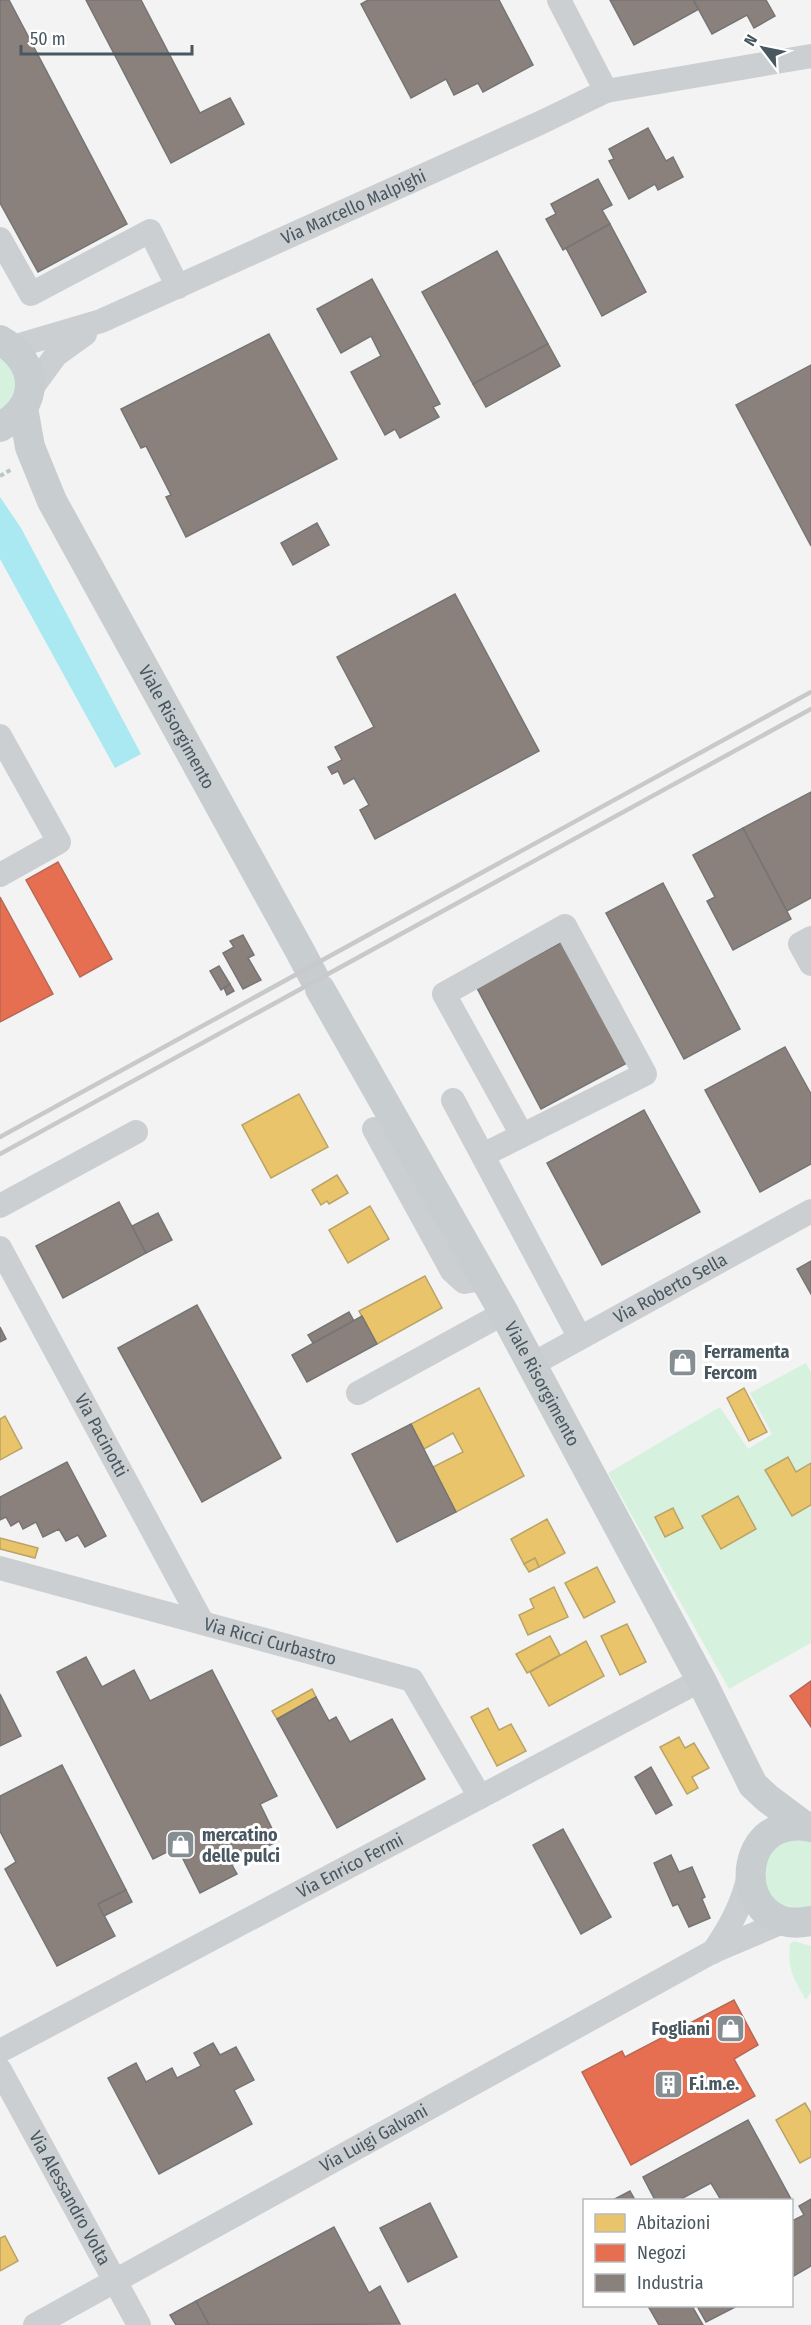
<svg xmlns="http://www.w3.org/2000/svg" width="811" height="2325" font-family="'Fira Sans Condensed',sans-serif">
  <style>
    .green { fill: #d6f2df }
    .water { fill: #aae9f2 }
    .homes { fill: #e9c46a; stroke: #b9a367; stroke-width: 1.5 }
    .shops { fill: #e76f51; stroke: #b76856; stroke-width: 1.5 }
    .industry { fill: #8a817c; stroke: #767474; stroke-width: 1.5 }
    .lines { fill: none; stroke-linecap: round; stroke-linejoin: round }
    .major-tunnel { stroke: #c8ccce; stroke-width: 30; stroke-dasharray: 30 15; stroke-linecap: butt }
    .path { stroke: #b9c7c2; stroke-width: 4; stroke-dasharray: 4.5 3; stroke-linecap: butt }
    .minor { stroke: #cccfd1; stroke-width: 24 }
    .major { stroke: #c8cdcf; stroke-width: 30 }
    .rail { stroke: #c7c9cb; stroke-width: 4.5 }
    .labels { text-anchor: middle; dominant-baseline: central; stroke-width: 6; stroke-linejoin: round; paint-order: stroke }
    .street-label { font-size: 18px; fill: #485760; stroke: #fff }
    .poi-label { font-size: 18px; font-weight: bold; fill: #485760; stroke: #fff; text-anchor: start }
  </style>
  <rect width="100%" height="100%" fill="#f3f3f3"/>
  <g class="green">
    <path d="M0 350 8 355 20 389 0 417Z"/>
    <path d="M806 1363 811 1372V1643L729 1689 608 1473 720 1407 748 1449 772 1434 750 1393Z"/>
    <path d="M785 1840H811V1908L807 1910 777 1904 764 1889 765 1859Z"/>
    <path d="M794 1941 811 1946V1992L806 2000C794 1979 787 1969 790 1944Z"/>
  </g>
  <path class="water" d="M0 497 21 528 141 754 115 768 0 559Z"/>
  <g class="homes">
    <path d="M299 1094 328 1147 271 1178 242 1125Z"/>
    <path d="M337 1175 348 1193 329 1204 327 1201 321 1205 312 1190Z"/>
    <path d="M370 1206 389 1239 348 1263 329 1230Z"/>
    <path d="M425 1276 442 1308 377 1344 359 1311Z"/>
    <path d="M479 1388 524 1476 456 1512 433 1467 463 1452 453 1433 424 1449 411 1424Z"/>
    <path d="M744 1388 767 1432 749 1441 727 1398Z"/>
    <path d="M5 1416 22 1448 0 1460V1419Z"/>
    <path d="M788 1457 796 1472 811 1463V1505L792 1516 765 1470Z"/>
    <path d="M738 1496 756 1529 721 1549 702 1516Z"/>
    <path d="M673 1508 683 1528 665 1537 655 1517Z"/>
    <path d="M547 1519 565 1553 539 1567 535 1558 524 1564 511 1539Z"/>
    <path d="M0 1538 38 1548 35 1558 0 1549Z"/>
    <path d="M535 1558 539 1567 529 1572 524 1564Z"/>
    <path d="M597 1567 615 1602 584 1618 565 1583Z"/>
    <path d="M554 1587 568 1617 528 1635 519 1615 534 1608 530 1599Z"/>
    <path d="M627 1624 646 1662 620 1675 601 1636Z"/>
    <path d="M550 1636 560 1655 527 1673 516 1654Z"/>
    <path d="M586 1641 604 1676 549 1706 530 1672Z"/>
    <path d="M312 1689 316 1697 277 1719 272 1711Z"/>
    <path d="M488 1708 499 1730 511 1724 526 1751 497 1766 471 1717Z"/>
    <path d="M679 1737 685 1748 694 1743 709 1768 692 1777 698 1788 687 1794 660 1747Z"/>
    <path d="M805 2103 811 2113V2157L800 2163 776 2120Z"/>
    <path d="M5 2236 18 2261 0 2271V2238Z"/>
  </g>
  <g class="shops">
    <path d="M58 862 112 959 80 977 26 880Z"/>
    <path d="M0 897 53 994 0 1022Z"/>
    <path d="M811 1681V1727L790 1696Z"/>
    <path d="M734 2000 758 2045 734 2059 755 2096 631 2165 582 2072 622 2051 625 2057Z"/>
  </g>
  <g class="industry">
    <path d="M0 0H9L127 224 38 272 0 203Z"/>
    <path d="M86 0H141L200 113 230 98 244 124 171 163Z"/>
    <path d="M368 0H499L533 65 483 92 478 83 454 95 446 79 411 98 361 4Z"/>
    <path d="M610 0H696L694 1 699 9 634 45Z"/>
    <path d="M696 0H766L775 16 754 28 747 15 712 34 694 1Z"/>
    <path d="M648 128 666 161 673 157 683 177 658 190 655 184 629 199 609 161 614 159 609 149Z"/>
    <path d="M598 179 612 205 602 210 610 224 563 250 546 219 556 214 551 204Z"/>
    <path d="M610 224 646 292 602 316 566 248Z"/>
    <path d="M497 251 548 344 473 384 422 292Z"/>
    <path d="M372 279 440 404 433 407 439 417 400 438 395 429 385 435 351 372 381 356 371 336 341 353 317 309Z"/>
    <path d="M269 334 337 459 186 537 166 497 171 495 146 446 141 448 121 409Z"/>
    <path d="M548 344 560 366 486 407 473 384Z"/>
    <path d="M811 365V546L736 405Z"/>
    <path d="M317 523 329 545 293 565 281 543Z"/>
    <path d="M455 594 539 751 375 839 360 810 369 805 354 778 344 784 338 771 332 774 328 767 342 760 335 747 374 727 337 657Z"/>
    <path d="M811 792V898L787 911 743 828Z"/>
    <path d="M743 828 791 919 733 950 707 901 715 897 693 855Z"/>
    <path d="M663 883 740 1029 684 1059 606 913Z"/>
    <path d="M243 935 254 955 248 958 261 980 243 989 223 953 234 947 230 941Z"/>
    <path d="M562 942 627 1063 541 1109 477 988Z"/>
    <path d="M219 966 230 984 221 990 210 971Z"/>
    <path d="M230 984 234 991 227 995 224 988Z"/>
    <path d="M785 1047 811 1094V1164L760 1192 705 1090Z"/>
    <path d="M644 1110 700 1212 602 1265 547 1163Z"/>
    <path d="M119 1202 146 1253 63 1298 36 1246Z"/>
    <path d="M158 1213 172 1240 146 1253 132 1226Z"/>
    <path d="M811 1261V1294L797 1269Z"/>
    <path d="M197 1305 281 1458 202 1502 118 1348Z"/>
    <path d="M349 1312 354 1321 313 1343 308 1335Z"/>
    <path d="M362 1316 377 1344 307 1382 292 1355Z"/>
    <path d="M0 1327 6 1339 0 1342Z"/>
    <path d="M411 1424 456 1512 397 1542 352 1454Z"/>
    <path d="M67 1462 106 1536 85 1547 78 1535 66 1541 59 1529 43 1537 36 1522 23 1529 19 1521 11 1526 6 1517 0 1520V1497Z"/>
    <path d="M86 1657 102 1687 134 1670 150 1701 212 1670 277 1796 260 1804 278 1841 232 1865 237 1874 200 1893 177 1847 153 1859 57 1672Z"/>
    <path d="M0 1694 21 1736 0 1746Z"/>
    <path d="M316 1697 329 1721 336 1717 350 1742 392 1719 425 1779 337 1828 277 1719Z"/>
    <path d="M62 1765 126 1890 98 1904 115 1936 57 1966 5 1869 16 1862 0 1831V1796Z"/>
    <path d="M651 1767 672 1805 656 1814 635 1777Z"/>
    <path d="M563 1829 611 1917 581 1934 533 1845Z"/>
    <path d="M671 1855 679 1872 692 1867 705 1897 702 1899 710 1918 689 1927 678 1904 673 1906 654 1863Z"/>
    <path d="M126 1890 132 1902 104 1916 98 1904Z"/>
    <path d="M213 2043 220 2055 236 2047 254 2080 234 2090 252 2124 159 2174 108 2078 136 2063 146 2082 172 2068 177 2078 201 2066 194 2053Z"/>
    <path d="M748 2120 791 2199 721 2200 711 2183 679 2200H655L643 2177Z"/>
    <path d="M630 2191 635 2200H613Z"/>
    <path d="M811 2199V2266L792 2277V2221L804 2215 799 2206Z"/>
    <path d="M430 2203 457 2257 408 2282 380 2228Z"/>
    <path d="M334 2227 369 2293 380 2286 400 2324 209 2325 196 2301Z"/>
    <path d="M196 2301 209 2325H176L170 2315Z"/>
    <path d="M648 2306H692L703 2325H659Z"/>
    <path d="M697 2306H737L706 2322Z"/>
  </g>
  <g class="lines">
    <path class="major-tunnel" d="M301 953 320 989"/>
    <path class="path" d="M0 476 12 469"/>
    <g class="minor">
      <path d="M559 0 606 91"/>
      <path d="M0 239 31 294 150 231 178 287"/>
      <path id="s1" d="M13 347 101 321 540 123 606 91 811 56"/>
      <path d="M29 392 56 355 85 334"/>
      <path d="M0 736 59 842 0 875"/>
      <path d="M811 938 800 944 811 964"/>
      <path d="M453 1100 580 1338"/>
      <path d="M374 1129 452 1271 464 1282 483 1279"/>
      <path d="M483 1155 645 1074 565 926 444 994 522 1135"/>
      <path d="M0 1206 136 1132"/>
      <path id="s2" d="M0 1248 202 1622"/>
      <path id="s3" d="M531 1365 811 1211"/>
      <path d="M358 1393 504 1313"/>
      <path id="s4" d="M0 1568 412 1680 480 1797"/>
      <path d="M713 1952C730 1927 743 1904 749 1874"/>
      <path id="s5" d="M0 2051 701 1680"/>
      <path id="s6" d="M0 2070 139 2325"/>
      <path id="s7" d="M35 2325 712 1952 785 1921"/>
    </g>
    <g class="major">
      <path d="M0 340C39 362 41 405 0 427"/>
      <path id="s8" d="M23 408 30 447 52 501 301 953"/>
      <path id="s9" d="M320 989 504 1313 701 1680 753 1785 767 1798 803 1825"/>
      <path d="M811 1827C731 1811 730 1938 811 1921"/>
    </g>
    <g class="rail">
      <path d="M0 1137 811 692"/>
      <path d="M0 1154 811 709"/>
    </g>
  </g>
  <defs>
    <symbol id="shop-square" viewBox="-11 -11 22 22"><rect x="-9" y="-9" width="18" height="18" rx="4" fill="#848e93" stroke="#fff"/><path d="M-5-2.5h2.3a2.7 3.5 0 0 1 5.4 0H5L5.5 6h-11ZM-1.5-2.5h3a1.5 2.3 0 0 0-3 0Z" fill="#fff"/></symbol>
    <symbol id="building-square" viewBox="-11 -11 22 22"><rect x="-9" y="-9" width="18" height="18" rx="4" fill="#848e93" stroke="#fff"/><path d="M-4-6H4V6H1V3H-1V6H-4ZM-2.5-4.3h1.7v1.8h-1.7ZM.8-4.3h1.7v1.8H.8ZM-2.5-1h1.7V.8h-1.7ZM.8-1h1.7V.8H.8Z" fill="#fff"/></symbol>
  </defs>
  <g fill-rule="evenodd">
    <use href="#shop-square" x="666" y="1346" width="33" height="33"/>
    <use href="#shop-square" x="164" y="1828" width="33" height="33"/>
    <use href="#shop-square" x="714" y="2012" width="33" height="33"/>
    <use href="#building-square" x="652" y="2068" width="33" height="33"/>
  </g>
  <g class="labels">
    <g class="street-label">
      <text stroke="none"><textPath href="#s1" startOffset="369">Via Marcello Malpighi</textPath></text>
      <text stroke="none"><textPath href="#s8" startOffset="356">Viale Risorgimento</textPath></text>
      <text stroke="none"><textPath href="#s3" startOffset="159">Via Roberto Sella</textPath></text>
      <text stroke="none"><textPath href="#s9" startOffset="453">Viale Risorgimento</textPath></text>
      <text stroke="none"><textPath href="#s2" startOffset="213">Via Pacinotti</textPath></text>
      <text stroke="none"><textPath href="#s4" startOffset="280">Via Ricci Curbastro</textPath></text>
      <text stroke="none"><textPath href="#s5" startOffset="396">Via Enrico Fermi</textPath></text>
      <text stroke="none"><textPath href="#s7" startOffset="387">Via Luigi Galvani</textPath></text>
      <text stroke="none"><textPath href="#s6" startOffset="146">Via Alessandro Volta</textPath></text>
    </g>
    <g class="poi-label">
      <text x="704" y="1352">Ferramenta<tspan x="704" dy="21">Fercom</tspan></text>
      <text x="202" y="1835">mercatino<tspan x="202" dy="21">delle pulci</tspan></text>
      <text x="710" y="2029" text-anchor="end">Fogliani</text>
      <text x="689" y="2084">F.i.m.e.</text>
    </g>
  </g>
  <rect x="583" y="2199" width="210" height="108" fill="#ffffff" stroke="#b6bcbf" stroke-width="1.5"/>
  <rect x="595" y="2214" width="30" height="18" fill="#e9c46a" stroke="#b6bcbf" stroke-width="1.5"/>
  <text x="637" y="2229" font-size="18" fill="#485760">Abitazioni</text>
  <rect x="595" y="2244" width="30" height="18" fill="#e76f51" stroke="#b6bcbf" stroke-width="1.5"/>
  <text x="637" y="2259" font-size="18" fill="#485760">Negozi</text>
  <rect x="595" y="2274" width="30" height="18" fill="#8a817c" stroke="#b6bcbf" stroke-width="1.5"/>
  <text x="637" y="2289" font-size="18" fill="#485760">Industria</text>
  <g transform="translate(763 48) rotate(302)" stroke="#ffffff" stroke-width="4.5" paint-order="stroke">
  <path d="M0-4.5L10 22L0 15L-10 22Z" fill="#485760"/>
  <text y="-9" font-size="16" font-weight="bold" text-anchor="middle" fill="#485760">N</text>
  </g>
  <path d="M21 45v9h171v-9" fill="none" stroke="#485760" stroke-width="3"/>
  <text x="30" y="45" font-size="18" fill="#485760" stroke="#ffffff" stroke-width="4.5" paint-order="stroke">50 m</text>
</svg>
